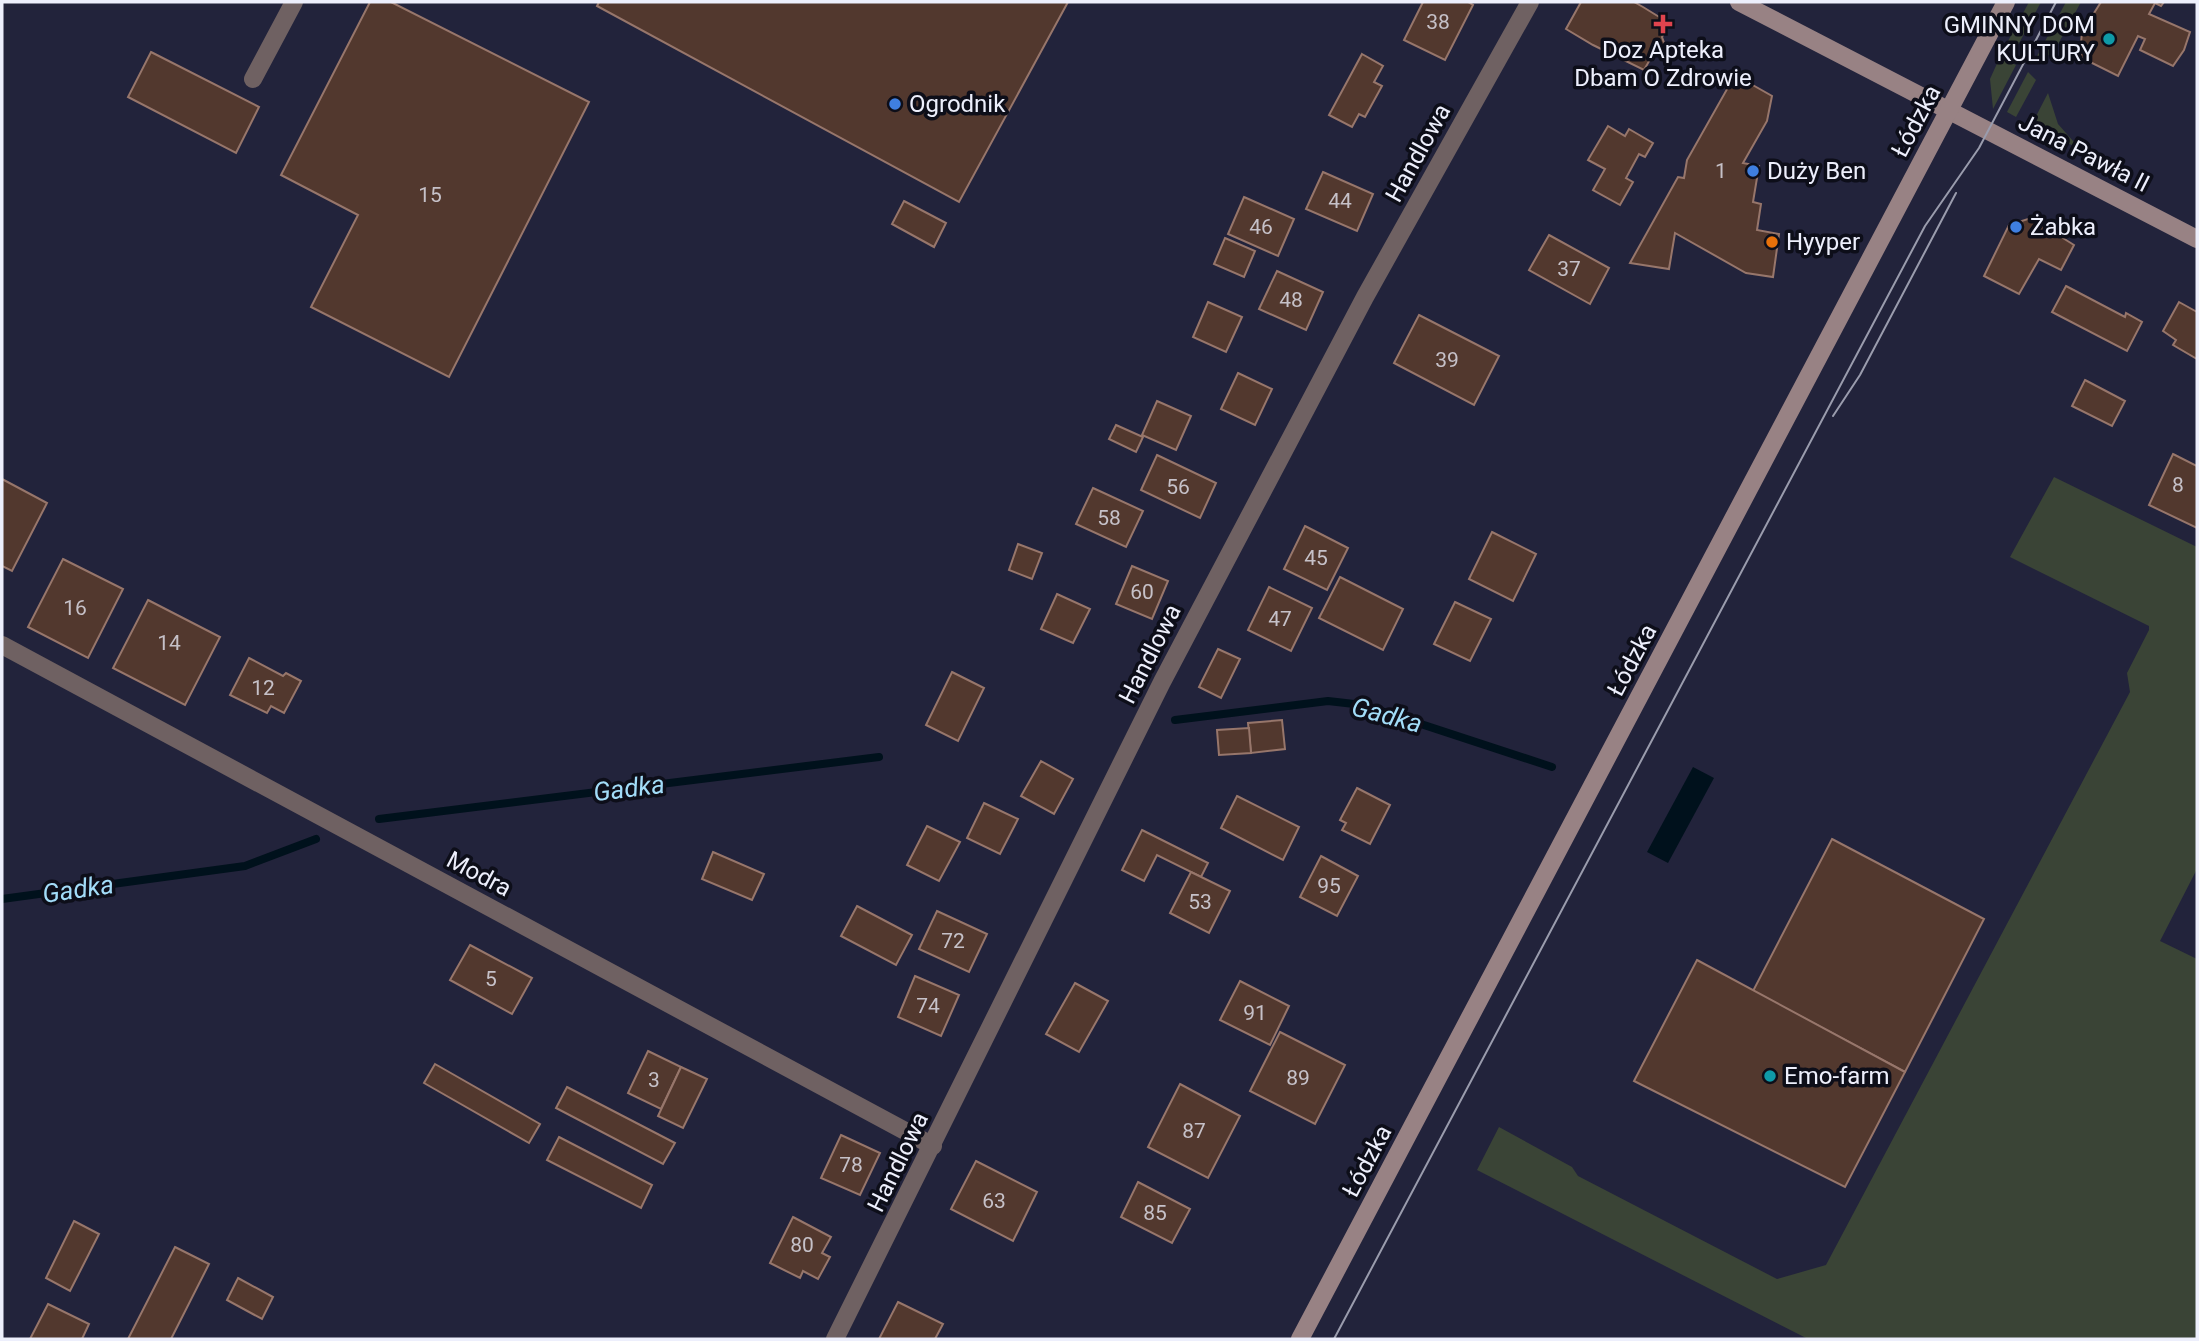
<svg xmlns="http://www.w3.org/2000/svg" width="2199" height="1341" font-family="Roboto,sans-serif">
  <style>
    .green { fill: #3a4436 }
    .water { fill: #00111c }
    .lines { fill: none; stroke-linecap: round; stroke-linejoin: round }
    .stream { stroke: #00111c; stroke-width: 8 }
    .building { fill: #52382e; stroke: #97766b; stroke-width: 2 }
    .street { stroke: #6f6162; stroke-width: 18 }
    .secondary { stroke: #988284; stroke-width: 18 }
    .tram { stroke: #9a9cad; stroke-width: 2 }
    .health-dot { fill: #e0444e; stroke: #0d0e19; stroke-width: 2.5 }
    .culture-dot { fill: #0f9aa8; stroke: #0d0e19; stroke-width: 2.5 }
    .shop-dot { fill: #3f7fe0; stroke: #0d0e19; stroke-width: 2.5 }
    .food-dot { fill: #e8710a; stroke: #0d0e19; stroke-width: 2.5 }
    .labels { text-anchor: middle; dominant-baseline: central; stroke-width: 7; stroke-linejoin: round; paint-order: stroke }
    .number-label { font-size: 21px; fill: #c6c1c8 }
    .poi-label { font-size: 24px; fill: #edeffc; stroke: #0d0e19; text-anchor: start }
    .street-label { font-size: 24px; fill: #edeffc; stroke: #0d0e19 }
    .water-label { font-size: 26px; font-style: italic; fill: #a2dcf8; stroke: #0d0e19 }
  </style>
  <rect width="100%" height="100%" fill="#22233b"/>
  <g class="green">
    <path d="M2029 2H2041L2017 47 2007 43Z"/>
    <path d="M2066 2H2081L2051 57 2045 53 2041 60 2036 58Z"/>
    <path d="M2000 57 2016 65 1993 109 1990 79Z"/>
    <path d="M2028 72 2036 80 2016 117 2007 112Z"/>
    <path d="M2048 93 2058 124 2081 150 2032 124Z"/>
    <path d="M2054 477 2197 547V869L2160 941 2197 959V1339H1808L1477 1170 1499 1127 1572 1167 1578 1176 1777 1279 1826 1265 2130 692 2127 673 2149 630V626L2010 557Z"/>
  </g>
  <path class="water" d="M1693 767 1714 778 1668 863 1647 852Z"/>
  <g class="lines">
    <g class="stream">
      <path d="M1175 720 1328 701 1363 705 1552 767"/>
      <path d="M379 819 879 757"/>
      <path d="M2 899 245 866 316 839"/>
    </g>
  </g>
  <g class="building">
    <path d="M370 2H391L589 102 449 377 311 307 358 215 281 175Z"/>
    <path d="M599 2H1068L959 202 597 6Z"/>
    <path d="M1423 2H1468L1473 5 1445 60 1404 40Z"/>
    <path d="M1581 2H1634L1643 7 1669 23 1662 37 1667 51 1652 56 1644 70 1593 45 1566 29Z"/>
    <path d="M2101 2H2164L2161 6 2155 3 2149 14 2190 32 2184 50 2173 66 2140 50 2145 39 2138 36 2118 76 2080 57 2085 46 2081 43 2082 32Z"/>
    <path d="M151 52 259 107 236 153 128 97Z"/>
    <path d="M1362 54 1383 66 1374 82 1382 86 1365 117 1359 114 1352 127 1329 115Z"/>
    <path d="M1735 75 1772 96 1767 121 1743 163 1759 166 1753 202 1761 204 1757 230 1779 234 1773 277 1746 273 1675 233 1669 269 1630 263 1678 177 1684 178 1687 160Z"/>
    <path d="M1608 126 1625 136 1629 129 1653 143 1645 157 1639 154 1626 178 1633 182 1620 205 1593 190 1605 169 1588 160Z"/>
    <path d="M1323 172 1373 194 1357 231 1306 209Z"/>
    <path d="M1244 197 1294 219 1278 256 1228 234Z"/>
    <path d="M904 201 946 223 934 247 892 224Z"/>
    <path d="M2031 218 2074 245 2061 270 2039 259 2019 294 1984 276 2009 225Z"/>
    <path d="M1549 235 1609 268 1590 304 1529 270Z"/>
    <path d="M1225 238 1255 251 1244 277 1214 264Z"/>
    <path d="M1277 271 1323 292 1306 330 1259 309Z"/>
    <path d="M2066 286 2125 317 2126 313 2142 322 2127 351 2052 312Z"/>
    <path d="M1208 302 1242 317 1226 352 1193 337Z"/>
    <path d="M2179 302 2197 312V359L2173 345 2176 340 2163 331Z"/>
    <path d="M1419 315 1499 356 1474 405 1394 363Z"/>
    <path d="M1238 373 1272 389 1255 425 1221 409Z"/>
    <path d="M2085 380 2125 401 2112 426 2072 406Z"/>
    <path d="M1157 401 1191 416 1176 450 1142 435Z"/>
    <path d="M1116 425 1143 437 1136 452 1109 439Z"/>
    <path d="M2173 454 2197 466V528L2149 505Z"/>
    <path d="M1157 455 1216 483 1200 518 1141 490Z"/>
    <path d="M2 479 47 503 12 571 2 566Z"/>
    <path d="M1093 488 1143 511 1126 547 1076 524Z"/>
    <path d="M1305 526 1348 548 1327 590 1284 569Z"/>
    <path d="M1492 532 1536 554 1513 601 1469 579Z"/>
    <path d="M1018 544 1042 553 1032 579 1009 570Z"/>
    <path d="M63 559 123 589 88 658 28 627Z"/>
    <path d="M1132 566 1168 581 1152 619 1116 604Z"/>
    <path d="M1340 577 1403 609 1383 650 1319 618Z"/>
    <path d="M1269 587 1312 608 1291 651 1248 630Z"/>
    <path d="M1057 594 1090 609 1073 643 1041 629Z"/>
    <path d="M148 600 220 637 185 705 113 668Z"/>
    <path d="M1455 602 1491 619 1470 661 1434 644Z"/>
    <path d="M1218 649 1240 659 1221 698 1199 687Z"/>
    <path d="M249 658 283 676 286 673 301 681 284 713 271 706 267 713 230 695Z"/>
    <path d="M952 672 984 688 958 741 926 725Z"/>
    <path d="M1282 720 1285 749 1251 753 1248 723Z"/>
    <path d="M1249 728 1251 753 1219 755 1217 730Z"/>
    <path d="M1041 761 1073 779 1054 814 1021 796Z"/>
    <path d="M1357 788 1390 805 1370 844 1342 830 1346 823 1340 820Z"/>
    <path d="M1237 796 1299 827 1283 860 1221 828Z"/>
    <path d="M984 803 1018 819 1000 854 967 838Z"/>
    <path d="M927 826 960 842 939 881 907 865Z"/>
    <path d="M1142 830 1208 863 1201 877 1157 855 1144 881 1122 870Z"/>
    <path d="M1832 839 1984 919 1905 1072 1753 991Z"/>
    <path d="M713 852 764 874 752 900 702 879Z"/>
    <path d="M1321 856 1358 876 1337 916 1300 897Z"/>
    <path d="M1191 872 1230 891 1209 933 1170 913Z"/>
    <path d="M857 906 912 935 896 965 841 936Z"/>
    <path d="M937 911 987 934 969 972 919 949Z"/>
    <path d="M470 945 532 978 512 1014 450 980Z"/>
    <path d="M1697 960 1905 1072 1845 1187 1634 1081Z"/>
    <path d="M915 976 959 995 941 1036 898 1017Z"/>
    <path d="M1240 981 1289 1006 1270 1045 1220 1020Z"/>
    <path d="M1075 983 1108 1001 1079 1052 1046 1034Z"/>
    <path d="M1280 1032 1345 1065 1315 1124 1250 1091Z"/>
    <path d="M648 1051 681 1067 661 1109 628 1093Z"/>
    <path d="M435 1064 540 1124 529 1143 424 1083Z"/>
    <path d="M681 1067 707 1079 683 1128 658 1116Z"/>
    <path d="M1180 1084 1240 1116 1208 1178 1148 1147Z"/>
    <path d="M567 1087 675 1143 663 1164 556 1108Z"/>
    <path d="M841 1135 880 1153 860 1195 821 1178Z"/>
    <path d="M559 1137 652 1185 641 1208 547 1160Z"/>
    <path d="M976 1161 1037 1192 1013 1241 951 1209Z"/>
    <path d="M1138 1182 1190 1209 1172 1243 1121 1217Z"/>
    <path d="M793 1217 831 1237 822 1253 830 1257 818 1279 803 1271 800 1278 770 1263Z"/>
    <path d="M74 1221 99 1234 70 1291 46 1278Z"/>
    <path d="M175 1247 209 1264 171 1339H128Z"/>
    <path d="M238 1278 273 1297 262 1319 227 1300Z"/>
    <path d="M898 1302 943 1324 935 1339H879Z"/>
    <path d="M48 1304 89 1324 82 1339H30Z"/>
  </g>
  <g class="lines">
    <g class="street">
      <path d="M253 79 294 2"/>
      <path d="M2 645 933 1146"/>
      <path d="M835 1339 1162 682 1365 297 1530 2"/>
    </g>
    <g class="secondary">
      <path d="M1739 2 2197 239"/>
      <path d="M1300 1339 2006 2"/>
    </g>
    <g class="tram">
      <path d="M1833 416 1860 375 1956 193"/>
      <path d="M1334 1339 1925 226 1979 148 2056 2"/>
    </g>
  </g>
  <path class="health-dot" d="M1659.5 13.5h7v7h7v7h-7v7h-7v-7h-7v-7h7z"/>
  <g class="culture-dot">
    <circle cx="2109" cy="39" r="7"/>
    <circle cx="1770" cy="1076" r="7"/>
  </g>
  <g class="shop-dot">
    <circle cx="895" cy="104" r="7"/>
    <circle cx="1753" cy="171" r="7"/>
    <circle cx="2016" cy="227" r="7"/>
  </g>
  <circle class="food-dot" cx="1772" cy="242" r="7"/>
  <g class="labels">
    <g class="number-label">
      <text x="1438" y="22">38</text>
      <text x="1721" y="171">1</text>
      <text x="430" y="195">15</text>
      <text x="1340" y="201">44</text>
      <text x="1261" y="227">46</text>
      <text x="1569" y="269">37</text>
      <text x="1291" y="300">48</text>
      <text x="1447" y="360">39</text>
      <text x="2178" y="485">8</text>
      <text x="1178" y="487">56</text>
      <text x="1109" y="518">58</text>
      <text x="1316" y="558">45</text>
      <text x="1142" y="592">60</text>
      <text x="75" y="608">16</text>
      <text x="1280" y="619">47</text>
      <text x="169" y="643">14</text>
      <text x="263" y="688">12</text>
      <text x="1329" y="886">95</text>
      <text x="1200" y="902">53</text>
      <text x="953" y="941">72</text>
      <text x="491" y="979">5</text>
      <text x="928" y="1006">74</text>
      <text x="1255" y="1013">91</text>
      <text x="1298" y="1078">89</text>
      <text x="654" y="1080">3</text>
      <text x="1194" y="1131">87</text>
      <text x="851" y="1165">78</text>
      <text x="994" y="1201">63</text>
      <text x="1155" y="1213">85</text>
      <text x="802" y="1245">80</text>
    </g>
    <g class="poi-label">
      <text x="2095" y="25" text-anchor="end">GMINNY DOM<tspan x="2095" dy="28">KULTURY</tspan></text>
      <text x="1663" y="50" text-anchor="middle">Doz Apteka<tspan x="1663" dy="28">Dbam O Zdrowie</tspan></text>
      <text x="909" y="104">Ogrodnik</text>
      <text x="1767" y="171">Duży Ben</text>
      <text x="2030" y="227">Żabka</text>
      <text x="1786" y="242">Hyyper</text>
      <text x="1784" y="1076">Emo-farm</text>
    </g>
    <g class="street-label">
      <text transform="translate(1916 121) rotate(-62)">Łódzka</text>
      <text transform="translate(1418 153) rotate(-61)">Handlowa</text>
      <text transform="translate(2084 153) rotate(27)">Jana Pawła II</text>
      <text transform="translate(1150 654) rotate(-63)">Handlowa</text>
      <text transform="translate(1632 660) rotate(-62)">Łódzka</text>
      <text transform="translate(479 874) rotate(28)">Modra</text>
      <text transform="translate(1367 1161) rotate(-62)">Łódzka</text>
      <text transform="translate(898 1162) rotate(-64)">Handlowa</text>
    </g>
    <g class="water-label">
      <text transform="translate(1387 715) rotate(15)">Gadka</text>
      <text transform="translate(629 788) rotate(-7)">Gadka</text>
      <text transform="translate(78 889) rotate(-8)">Gadka</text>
    </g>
  </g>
  <rect width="2199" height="1341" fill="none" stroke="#edeffc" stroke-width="7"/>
</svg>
